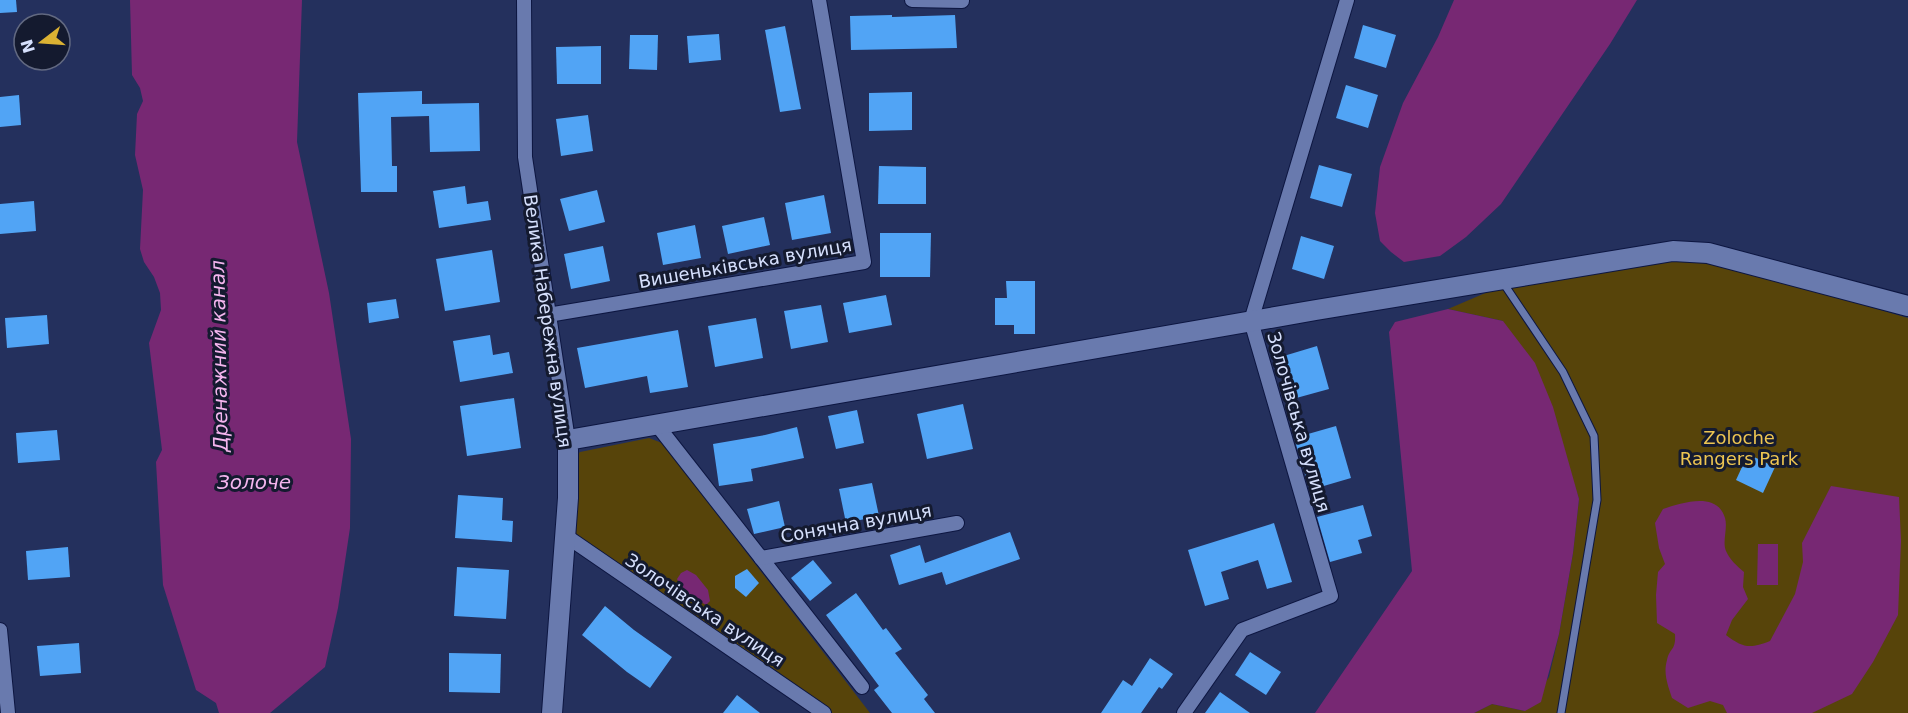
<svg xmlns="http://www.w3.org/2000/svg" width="1908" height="713" font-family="'DejaVu Sans',sans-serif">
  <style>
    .green { fill: #57440a }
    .water { fill: #772873 }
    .building { fill: #51a4f5 }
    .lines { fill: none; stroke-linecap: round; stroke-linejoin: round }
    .lane-casing { stroke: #0d1641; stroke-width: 9 }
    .street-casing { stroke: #0d1641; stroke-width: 16 }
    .secondary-casing { stroke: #0d1641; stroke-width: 22 }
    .lane { stroke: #697aae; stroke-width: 7 }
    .street { stroke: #697aae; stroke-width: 14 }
    .secondary { stroke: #697aae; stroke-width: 20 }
    .labels { text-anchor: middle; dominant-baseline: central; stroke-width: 6; stroke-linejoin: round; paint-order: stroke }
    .street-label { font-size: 18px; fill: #d6e0fd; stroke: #141a2f }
    .park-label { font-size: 18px; fill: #edc552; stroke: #141a2f }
    .water-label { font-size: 20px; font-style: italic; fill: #f4b5ee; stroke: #141a2f }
  </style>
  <rect width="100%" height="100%" fill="#24305d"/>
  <g class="green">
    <path d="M1669 260H1708L1908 318V713H1474L1492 704 1525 711 1549 677 1559 634 1573 553 1579 499 1568 465 1503 321 1448 309 1490 291Z"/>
    <path d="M649 438 662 443 870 713H823L571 534 572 461 580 452Z"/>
  </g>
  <g class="water">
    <path d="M130 0H302L297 142 329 293 351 439 350 528 338 608 325 667 270 713H219L216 703 196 690 163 585 156 462 162 450 149 343 161 310 160 293 154 277 144 262 140 249 143 190 135 155 137 114 143 101 140 88 132 75Z"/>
    <path d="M1454 0H1637L1610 44 1501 204 1466 237 1440 256 1404 262 1391 252 1380 241 1375 213 1380 167 1403 103 1438 37Z"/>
    <path d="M1448 309 1503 321 1535 363 1553 407 1579 499 1573 553 1559 634 1541 702 1525 711 1492 704 1474 713H1315L1412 571 1389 332 1395 322Z"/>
    <path d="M1831 486 1899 497 1901 541 1898 615 1873 662 1852 694 1812 713H1727L1723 705 1710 701 1688 708 1672 698C1668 685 1663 674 1667 660 1670 647 1676 651 1675 634L1657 623 1656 595 1658 572 1665 564 1659 548 1655 523 1663 509C1682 503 1717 491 1725 518 1728 528 1722 542 1726 551 1730 560 1737 566 1744 572L1743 587 1748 599 1732 620 1726 635C1743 648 1750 649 1770 641L1795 594 1803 562 1802 543Z"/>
    <path d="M1758 544H1778V585H1757Z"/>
    <path d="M687 570 696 575 708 590 710 601 706 605C695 598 682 592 677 579L681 573Z"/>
  </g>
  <g class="building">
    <path d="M0 0H16L17 12 0 13Z"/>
    <path d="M892 15V17L955 15 957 48 851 50 850 16Z"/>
    <path d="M1363 25 1396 35 1386 68 1354 58Z"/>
    <path d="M785 26 801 109 780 112 765 30Z"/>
    <path d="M719 34 721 60 689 63 687 36Z"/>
    <path d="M630 35H658L657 70 629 69Z"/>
    <path d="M601 46V84H557L556 47Z"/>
    <path d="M1346 85 1378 95 1368 128 1336 118Z"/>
    <path d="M422 91V104L479 103 480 151 430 152 429 116 391 117 392 166H397V192H361L358 93Z"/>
    <path d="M912 92V130L869 131V93Z"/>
    <path d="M19 95 21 125 0 127V97Z"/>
    <path d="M588 115 593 151 561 156 556 119Z"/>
    <path d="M1319 165 1352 174 1342 207 1310 198Z"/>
    <path d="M879 166 926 167V204H878Z"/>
    <path d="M465 186 467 204 488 201 491 220 439 228 433 191Z"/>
    <path d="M597 190 605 222 569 231 560 199Z"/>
    <path d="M824 195 831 233 792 240 785 203Z"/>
    <path d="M34 201 36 231 0 234V204Z"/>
    <path d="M764 217 770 245 728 254 722 226Z"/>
    <path d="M695 225 701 258 663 265 657 233Z"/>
    <path d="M880 233H931L930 277H880Z"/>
    <path d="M1301 236 1334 246 1324 279 1292 269Z"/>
    <path d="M603 246 610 281 571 289 564 254Z"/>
    <path d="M492 250 500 302 445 311 436 259Z"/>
    <path d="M1006 281H1035V334H1014V325H995V298H1007Z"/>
    <path d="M886 295 892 325 849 333 843 303Z"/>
    <path d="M396 299 399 318 369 323 367 303Z"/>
    <path d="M821 305 828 342 791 349 784 311Z"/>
    <path d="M47 315 49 344 7 348 5 318Z"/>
    <path d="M756 318 763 358 715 367 708 326Z"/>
    <path d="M678 330 688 387 650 393 647 376 585 388 577 348Z"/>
    <path d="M490 335 493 355 509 352 513 373 460 382 453 341Z"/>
    <path d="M1317 346 1329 389 1289 400 1277 358Z"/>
    <path d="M514 398 521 448 467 456 460 406Z"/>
    <path d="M963 404 973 449 927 459 917 414Z"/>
    <path d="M857 410 864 443 836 449 828 416Z"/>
    <path d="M1336 426 1351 478 1310 490 1294 438Z"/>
    <path d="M797 427 804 458 751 469 753 481 719 486 713 444 765 435Z"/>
    <path d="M57 430 60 460 18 463 16 433Z"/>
    <path d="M1748 454 1775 467 1763 493 1736 480Z"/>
    <path d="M872 483 879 516 846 523 839 489Z"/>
    <path d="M458 495 503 498 502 520 513 521 512 542 455 538Z"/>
    <path d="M779 501 785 527 754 534 747 509Z"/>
    <path d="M1363 505 1372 536 1358 540 1362 553 1330 562 1317 517Z"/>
    <path d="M1274 523 1292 582 1267 589 1258 560 1221 572 1229 599 1205 606 1188 550Z"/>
    <path d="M1010 532 1020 559 946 585 942 572 899 585 890 555 920 545 925 563Z"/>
    <path d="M68 547 70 577 28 580 26 551Z"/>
    <path d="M813 560 832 583 810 601 791 578Z"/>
    <path d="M457 567 509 570 506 619 454 616Z"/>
    <path d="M747 569 759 583 746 597 735 588V576Z"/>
    <path d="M856 593 883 630 886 628 902 649 895 653 928 695 924 699 935 713H892L874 690 879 686 826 615Z"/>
    <path d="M605 606 634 630 672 657 650 688 627 672 582 635Z"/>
    <path d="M79 643 81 673 40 676 37 646Z"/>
    <path d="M1250 652 1281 672 1266 695 1235 675Z"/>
    <path d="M449 653 501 654 500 693 449 692Z"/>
    <path d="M1150 658 1173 674 1162 689 1159 687 1141 713H1101L1123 680 1132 686Z"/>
    <path d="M1220 692 1250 713H1205Z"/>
    <path d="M737 695 760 713H723Z"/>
  </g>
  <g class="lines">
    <defs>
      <path id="lane" d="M1502 281 1563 372 1594 436 1597 500 1561 713"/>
      <g id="street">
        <path d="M524 0 525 157 568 440"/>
        <path d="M912 0 962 1"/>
        <path d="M548 315 864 262 819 0"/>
        <path d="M657 425 862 687"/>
        <path d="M566 536 824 713"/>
        <path d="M761 558 957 523"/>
        <path d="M0 630 8 713"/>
        <path d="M1184 713 1242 630 1331 596 1251 321 1347 0"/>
      </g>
      <path id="secondary" d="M552 713 568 498V440L1316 310 1673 251 1708 253 1908 306"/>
    </defs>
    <use href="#lane" class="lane-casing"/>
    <use href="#street" class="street-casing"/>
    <use href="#secondary" class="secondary-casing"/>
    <use href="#lane" class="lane"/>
    <use href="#street" class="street"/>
    <use href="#secondary" class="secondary"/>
  </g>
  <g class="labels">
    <g class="street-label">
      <text transform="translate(745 263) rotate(-10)">Вишеньківська вулиця</text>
      <text transform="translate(548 321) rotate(82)">Велика Набережна вулиця</text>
      <text transform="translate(1299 422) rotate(74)">Золочівська вулиця</text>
      <text transform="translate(856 523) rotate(-10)">Сонячна вулиця</text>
      <text transform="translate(705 610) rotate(34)">Золочівська вулиця</text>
    </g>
    <g class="park-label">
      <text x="1739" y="437">Zoloche<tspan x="1739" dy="21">Rangers Park</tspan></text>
    </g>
    <g class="water-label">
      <text transform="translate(219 356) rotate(-91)">Дренажний канал</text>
      <text x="254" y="482">Золоче</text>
    </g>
  </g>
  <g transform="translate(42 42) rotate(253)"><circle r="28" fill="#141a2f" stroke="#626981" stroke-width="1.5"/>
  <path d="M0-4.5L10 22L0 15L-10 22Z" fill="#dbb233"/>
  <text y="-9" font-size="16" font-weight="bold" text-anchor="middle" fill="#d6e0fd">N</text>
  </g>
</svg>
